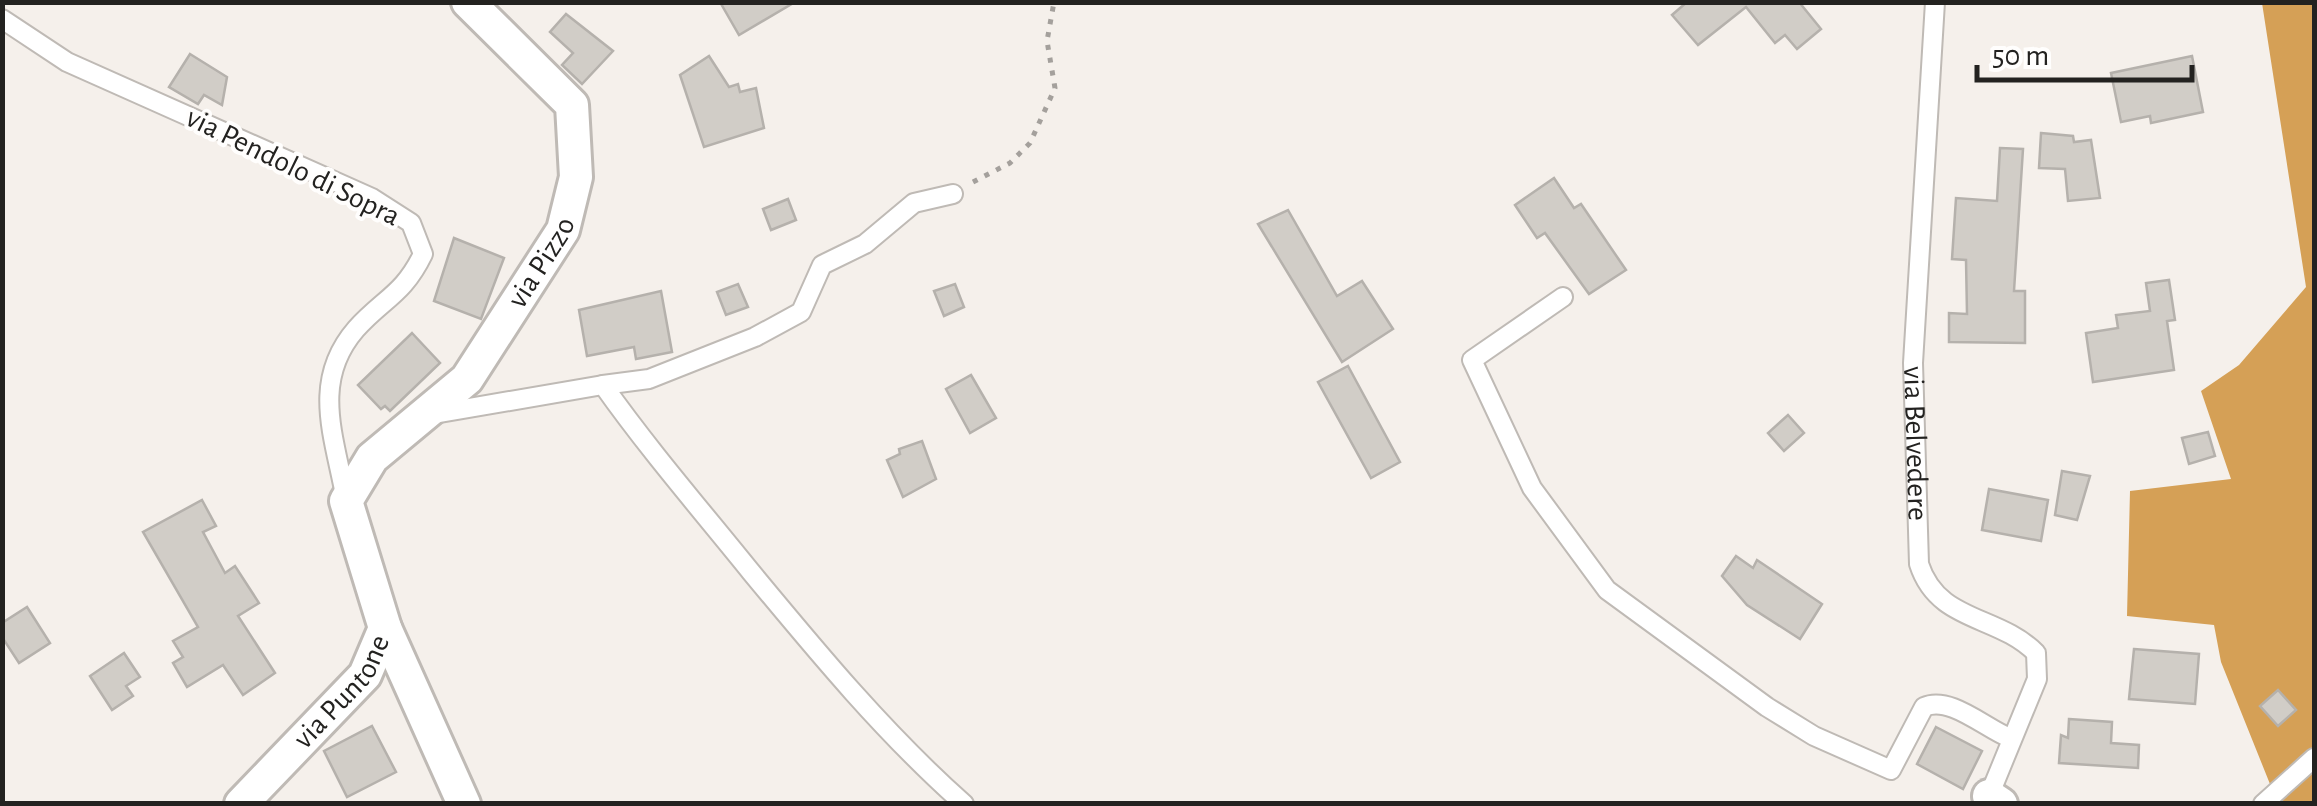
<svg xmlns="http://www.w3.org/2000/svg" width="2317" height="806" font-family="'Alegreya Sans',sans-serif">
  <style>
    .forest { fill: #d5a056 }
    .building { fill: #d1cdc7; stroke: #b5b1ac; stroke-width: 2.5 }
    .lines { fill: none; stroke-linecap: round; stroke-linejoin: round }
    .lane-casing { stroke: #bfbab5; stroke-width: 22 }
    .street-casing { stroke: #bfbab5; stroke-width: 38 }
    .path { stroke: #a4a09c; stroke-width: 5; stroke-dasharray: 5 8; stroke-linecap: butt }
    .lane { stroke: #fff; stroke-width: 18 }
    .street { stroke: #fff; stroke-width: 32 }
    .labels { text-anchor: middle; dominant-baseline: central; stroke-width: 8; stroke-linejoin: round; paint-order: stroke }
    .street-label { font-size: 30px; fill: #232220; stroke: #fffefd }
  </style>
  <rect width="100%" height="100%" fill="#f5f0eb"/>
  <path class="forest" d="M2262 3H2314V803H2272L2276 799 2221 662 2214 625 2127 616 2130 491 2231 479 2201 391 2239 365 2306 287Z"/>
  <g class="building">
    <path d="M720 2H795L739 35Z"/>
    <path d="M1687 2H1799L1821 29 1797 49 1785 35 1775 43 1746 7 1698 45 1672 15Z"/>
    <path d="M566 14 613 51 582 84 562 65 573 53 550 32Z"/>
    <path d="M190 54 227 77 222 105 204 95 198 104 169 87Z"/>
    <path d="M709 56 729 87 738 84 740 92 756 88 764 128 704 147 680 75Z"/>
    <path d="M2192 56 2203 112 2151 123 2150 116 2121 122 2111 73Z"/>
    <path d="M2041 133 2073 136 2074 142 2091 140 2100 198 2068 201 2065 169 2039 168Z"/>
    <path d="M2000 148 2023 149 2014 291H2025V343L1949 342V313L1967 314 1966 260 1952 259 1956 198 1997 201Z"/>
    <path d="M1554 178 1574 208 1581 204 1626 270 1589 294 1545 233 1537 238 1515 205Z"/>
    <path d="M788 199 796 220 771 230 763 209Z"/>
    <path d="M1288 210 1337 296 1362 281 1393 329 1342 362 1258 224Z"/>
    <path d="M454 238 504 258 481 319 434 301Z"/>
    <path d="M2169 280 2175 320 2167 321 2174 370 2093 382 2086 333 2118 328 2116 315 2150 311 2146 283Z"/>
    <path d="M738 284 748 307 726 315 717 292Z"/>
    <path d="M955 284 964 307 944 316 934 291Z"/>
    <path d="M661 291 672 352 636 359 634 347 587 356 579 310Z"/>
    <path d="M412 333 440 363 390 411 385 406 381 409 358 385Z"/>
    <path d="M1348 366 1400 462 1371 478 1318 382Z"/>
    <path d="M971 375 996 418 970 433 946 389Z"/>
    <path d="M1788 415 1804 433 1784 451 1768 433Z"/>
    <path d="M2208 432 2215 456 2189 464 2182 438Z"/>
    <path d="M922 441 936 479 903 497 887 460 900 454 899 449Z"/>
    <path d="M2062 471 2090 476 2077 520 2055 515Z"/>
    <path d="M1989 489 2048 500 2041 541 1982 530Z"/>
    <path d="M202 500 216 526 203 532 225 573 235 566 259 603 238 616 275 673 243 695 223 665 187 687 173 663 183 657 173 641 198 627 143 532Z"/>
    <path d="M1736 556 1753 568 1757 560 1822 604 1800 639 1747 605 1722 576Z"/>
    <path d="M27 607 50 643 19 663 2 637V623Z"/>
    <path d="M2134 649 2199 654 2195 704 2129 699Z"/>
    <path d="M124 653 140 677 126 686 133 696 112 710 90 676Z"/>
    <path d="M2278 690 2296 710 2278 726 2260 706Z"/>
    <path d="M2069 719 2112 722 2111 743 2139 745 2138 768 2059 763 2061 735 2068 738Z"/>
    <path d="M372 726 396 772 347 797 324 751Z"/>
    <path d="M1936 727 1982 751 1963 789 1917 764Z"/>
  </g>
  <g class="lines">
    <defs>
      <g id="lane">
        <path id="s1" d="M1935 2 1913 363 1919 564C1938 623 1997 614 2036 653L2037 679 1989 796"/>
        <path d="M2 19 67 62 372 198 411 223 423 254C403 295 384 298 356 329 310 382 335 438 346 500"/>
        <path d="M1563 297 1472 360 1532 488 1607 590 1767 707 1814 736 1891 770 1924 707C1950 695 1986 729 2010 738"/>
        <path d="M603 385 649 379 755 337 801 312 822 265 865 244 914 203 953 194"/>
        <path d="M434 414 603 385C649 450 701 510 751 572 818 653 885 734 964 804"/>
        <path d="M2263 804 2314 758"/>
      </g>
      <g id="street">
        <path d="M385 628 464 804"/>
        <path d="M1989 796 2001 804"/>
        <path id="s2" d="M241 804 365 675 385 628 346 501 372 458 467 379 563 230 576 177 572 105 468 2"/>
      </g>
    </defs>
    <use href="#lane" class="lane-casing"/>
    <use href="#street" class="street-casing"/>
    <path class="path" d="M973 182 1010 163 1030 143 1055 88 1047 41 1054 2"/>
    <use href="#lane" class="lane"/>
    <use href="#street" class="street"/>
  </g>
  <g class="labels">
    <g class="street-label">
      <text transform="translate(293 167) rotate(26)">via Pendolo di Sopra</text>
      <text stroke="none"><textPath href="#s2" startOffset="675">via Pizzo</textPath></text>
      <text stroke="none"><textPath href="#s1" startOffset="442">via Belvedere</textPath></text>
      <text stroke="none"><textPath href="#s2" startOffset="152">via Puntone</textPath></text>
    </g>
  </g>
  <rect width="2317" height="806" fill="none" stroke="#232220" stroke-width="10"/>
  <path d="M1977 65v15h215v-15" fill="none" stroke="#232220" stroke-width="5"/>
  <text x="1992" y="65" font-size="30" fill="#232220" stroke="#fffefd" stroke-width="8" paint-order="stroke">50 m</text>
</svg>
